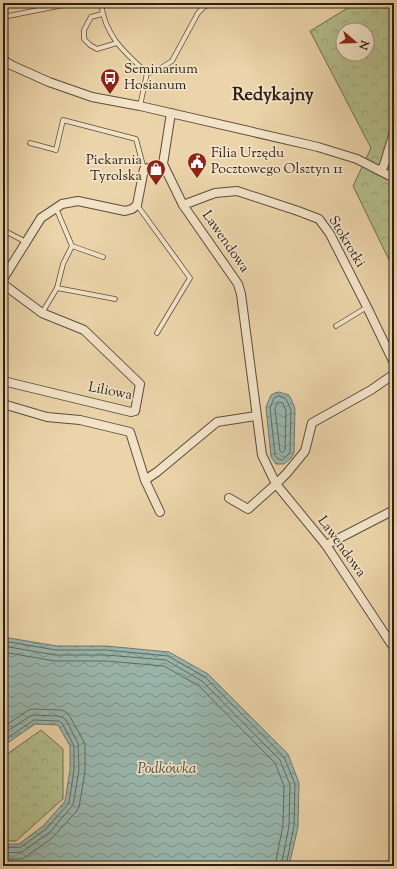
<svg xmlns="http://www.w3.org/2000/svg" width="397" height="869" font-family="'Sorts Mill Goudy',serif">
  <style>
    .forest { fill: url(#forest-crowns); stroke: #706e51; fill-rule: evenodd }
    .water { fill: url(#water-waves); stroke: #6d7a72 }
    .lines { fill: none; stroke-linecap: round; stroke-linejoin: round }
    .shore { stroke: #626b62; stroke-width: 1 }
    .service-casing { stroke: #5c4c3c; stroke-width: 5.5 }
    .minor-casing { stroke: #5c4c3c; stroke-width: 10 }
    .service { stroke: #f2e3c7; stroke-width: 4 }
    .minor { stroke: #f2e3c7; stroke-width: 8 }
    .labels { text-anchor: middle; dominant-baseline: central; stroke-width: 3.5; stroke-linejoin: round; paint-order: stroke }
    .poi-label { font-size: 14px; fill: #2c1f17; stroke: #f2e3c7; text-anchor: start }
    .street-label { font-size: 14px; fill: #2c1f17; stroke: #f2e3c7 }
    .water-label { font-size: 15px; font-style: italic; fill: #4d4d44; stroke: #f2e3c7 }
    .district-label { font-size: 18px; font-weight: bold; fill: #2c1f17; stroke: #f2e3c7 }
  </style>
  <defs>
    <pattern id="forest-crowns" width="20" height="18" patternUnits="userSpaceOnUse"><rect width="20" height="18" fill="#b3bd8b"/><path d="M2 6a3 3 0 1 1 6 0M12 15a3 3 0 1 1 6 0" fill="none" stroke="#9aa277"/></pattern>
    <pattern id="water-waves" width="16" height="10" patternUnits="userSpaceOnUse"><rect width="16" height="10" fill="#99b7ae"/><path d="M0 5q4-4 8 0t8 0" fill="none" stroke="#7d948d"/></pattern>
  </defs>
  <rect width="100%" height="100%" fill="#ebd4a9"/>
  <filter id="stains"><feTurbulence type="fractalNoise" baseFrequency=".005" numOctaves="4"/><feColorMatrix values="0 0 0 0 .2 0 0 0 0 .09 0 0 0 0 .02 0 0 0 .5 -.17"/></filter>
  <radialGradient id="worn" r=".72"><stop offset=".6" stop-color="#630" stop-opacity="0"/><stop offset="1" stop-color="#630" stop-opacity=".3"/></radialGradient>
  <g class="forest">
    <path d="M356 3H394V270L353 186 371 148 310 31ZM343 30H367V54H343Z"/>
    <path d="M41 730 63 749V799L16 841H3V757Z"/>
  </g>
  <g class="water">
    <path d="M279 392 289 395 292 401 295 409 294 453 291 458 284 464H276L271 457 266 407 271 395 275 393Z"/>
    <path d="M3 637 57 646H106L169 652 208 674 288 754 299 783 298 827 289 866H3V844H19L43 826 65 801 70 770V746L58 725 35 724 3 746Z"/>
  </g>
  <g class="lines">
    <g class="shore">
      <path d="M279 396 286 399 291 410 290 452 288 455 282 460 278 459 275 455 270 408 274 398Z"/>
      <path d="M278 402 283 403 286 411 285 450 282 453 280 451 275 409Z"/>
      <path d="M3 641 56 650H106L168 656 205 677 284 757 295 784 294 826 286 866"/>
      <path d="M3 646 55 655H106L166 660 202 681 280 760 290 785 289 826 281 866"/>
      <path d="M3 652 55 661H106L164 666 199 686 275 763 284 786 283 825 275 866"/>
      <path d="M3 727 27 711 32 709 60 710 64 711 69 715 83 740 85 745V772L79 807 76 812 52 838 24 858 20 859H3"/>
      <path d="M3 734 32 715 58 716 62 717 66 720 78 743 79 770 73 805 50 832 22 852 3 853"/>
      <path d="M3 741 34 720 59 721 62 723 74 746V770L69 803 46 829 21 847 3 848"/>
    </g>
    <defs>
      <g id="service">
        <path d="M101 3C105 36 124 52 147 73L140 106"/>
        <path d="M102 14 91 17 84 30V39L90 45 97 49 117 43"/>
        <path d="M3 17 74 3"/>
        <path d="M147 73 156 71 172 61 198 13 205 6 217 3"/>
        <path d="M30 143 56 150 63 120 136 139 144 169"/>
        <path d="M137 205 190 278 157 333"/>
        <path d="M56 208 72 246 103 257"/>
        <path d="M3 230 26 242"/>
        <path d="M57 288 115 299"/>
        <path d="M42 313 57 288 63 264 72 246"/>
        <path d="M336 326 367 307"/>
      </g>
      <g id="minor">
        <path d="M3 60 11 65 49 82 92 97 140 106 318 147 357 159 394 178"/>
        <path d="M171 113 163 164 183 205 238 284 241 294 262 455 276 484 326 545 394 648"/>
        <path d="M381 171 384 165 394 132"/>
        <path d="M183 205 215 193 237 191 298 211 319 219 330 234 367 307 394 363"/>
        <path d="M3 279 41 218 62 204 78 201 125 211 132 209 137 205 144 169 163 164"/>
        <path d="M3 284 42 313 84 330 140 384 135 411 131 412 3 381"/>
        <path d="M3 404 47 417 80 420 130 432 145 480 160 512"/>
        <path d="M145 480 157 472 217 422 256 416"/>
        <path d="M229 498 248 509 276 484 287 473 305 451 312 423 371 390 394 374"/>
        <path d="M326 545 394 510"/>
      </g>
    </defs>
    <use href="#service" class="service-casing"/>
    <use href="#minor" class="minor-casing"/>
    <use href="#service" class="service"/>
    <use href="#minor" class="minor"/>
  </g>
  <defs>
    <symbol id="bus-pin" viewBox="-11 -11 22 30"><path d="M0 17L-7.5 6A9.5 9.5 0 1 1 7.5 6Z" fill="#8f2418" stroke="#f2e3c7"/><path d="M-5-6H5V4H4V6H2V4H-2V6H-4V4H-5ZM-3.5-4V0h7V-4ZM-3.5 1.2v1.5H-2V1.2ZM2 1.2v1.5H3.5V1.2Z" fill="#fff"/></symbol>
    <symbol id="civic-pin" viewBox="-11 -11 22 30"><path d="M0 17L-7.5 6A9.5 9.5 0 1 1 7.5 6Z" fill="#8f2418" stroke="#f2e3c7"/><path d="M-.6-6.5H3V-4.5H.6V-3L4-1V1h2V6H-6V1h2V-1L-.6-3ZM-1.2 2.5V6h2.4V2.5Z" fill="#fff"/></symbol>
    <symbol id="shop-pin" viewBox="-11 -11 22 30"><path d="M0 17L-7.5 6A9.5 9.5 0 1 1 7.5 6Z" fill="#8f2418" stroke="#f2e3c7"/><path d="M-5-2.5h2.3a2.7 3.5 0 0 1 5.4 0H5L5.5 6h-11ZM-1.5-2.5h3a1.5 2.3 0 0 0-3 0Z" fill="#fff"/></symbol>
  </defs>
  <g fill-rule="evenodd">
    <use href="#bus-pin" x="99" y="67" width="22" height="30"/>
    <use href="#civic-pin" x="186" y="151" width="22" height="30"/>
    <use href="#shop-pin" x="145" y="158" width="22" height="30"/>
  </g>
  <g class="labels">
    <g class="poi-label">
      <text x="124" y="70">Seminarium<tspan x="124" dy="16">Hosianum</tspan></text>
      <text x="211" y="154">Filia Urzędu<tspan x="211" dy="16">Pocztowego Olsztyn 11</tspan></text>
      <text x="142" y="161" text-anchor="end">Piekarnia<tspan x="142" dy="16">Tyrolska</tspan></text>
    </g>
    <g class="street-label">
      <text transform="translate(225 242) rotate(55)">Lawendowa</text>
      <text transform="translate(346 242) rotate(59)">Stokrotki</text>
      <text transform="translate(110 392) rotate(11)">Liliowa</text>
      <text transform="translate(341 547) rotate(54)">Lawendowa</text>
    </g>
    <g class="water-label">
      <text x="167" y="769">Podkówka</text>
    </g>
    <g class="district-label">
      <text x="273" y="96">Redykajny</text>
    </g>
  </g>
  <rect width="397" height="869" fill="none" stroke="#ebd4a9" stroke-width="16"/>
  <rect x="4" y="4" width="389" height="861" fill="none" stroke="#2c1f17" stroke-width="2"/>
  <rect x="8" y="8" width="381" height="853" fill="none" stroke="#2c1f17"/>
  <g transform="translate(355 42) rotate(109)"><circle r="19" fill="#f2e3c7" stroke="#a39581"/>
  <path d="M0-3L7 15L0 10L-7 15Z" fill="#8f2418"/>
  <text y="-6" font-size="11" font-weight="bold" text-anchor="middle" fill="#2c1f17">N</text>
  </g>
  <rect width="100%" height="100%" filter="url(#stains)"/>
  <rect width="100%" height="100%" fill="url(#worn)"/>
</svg>
